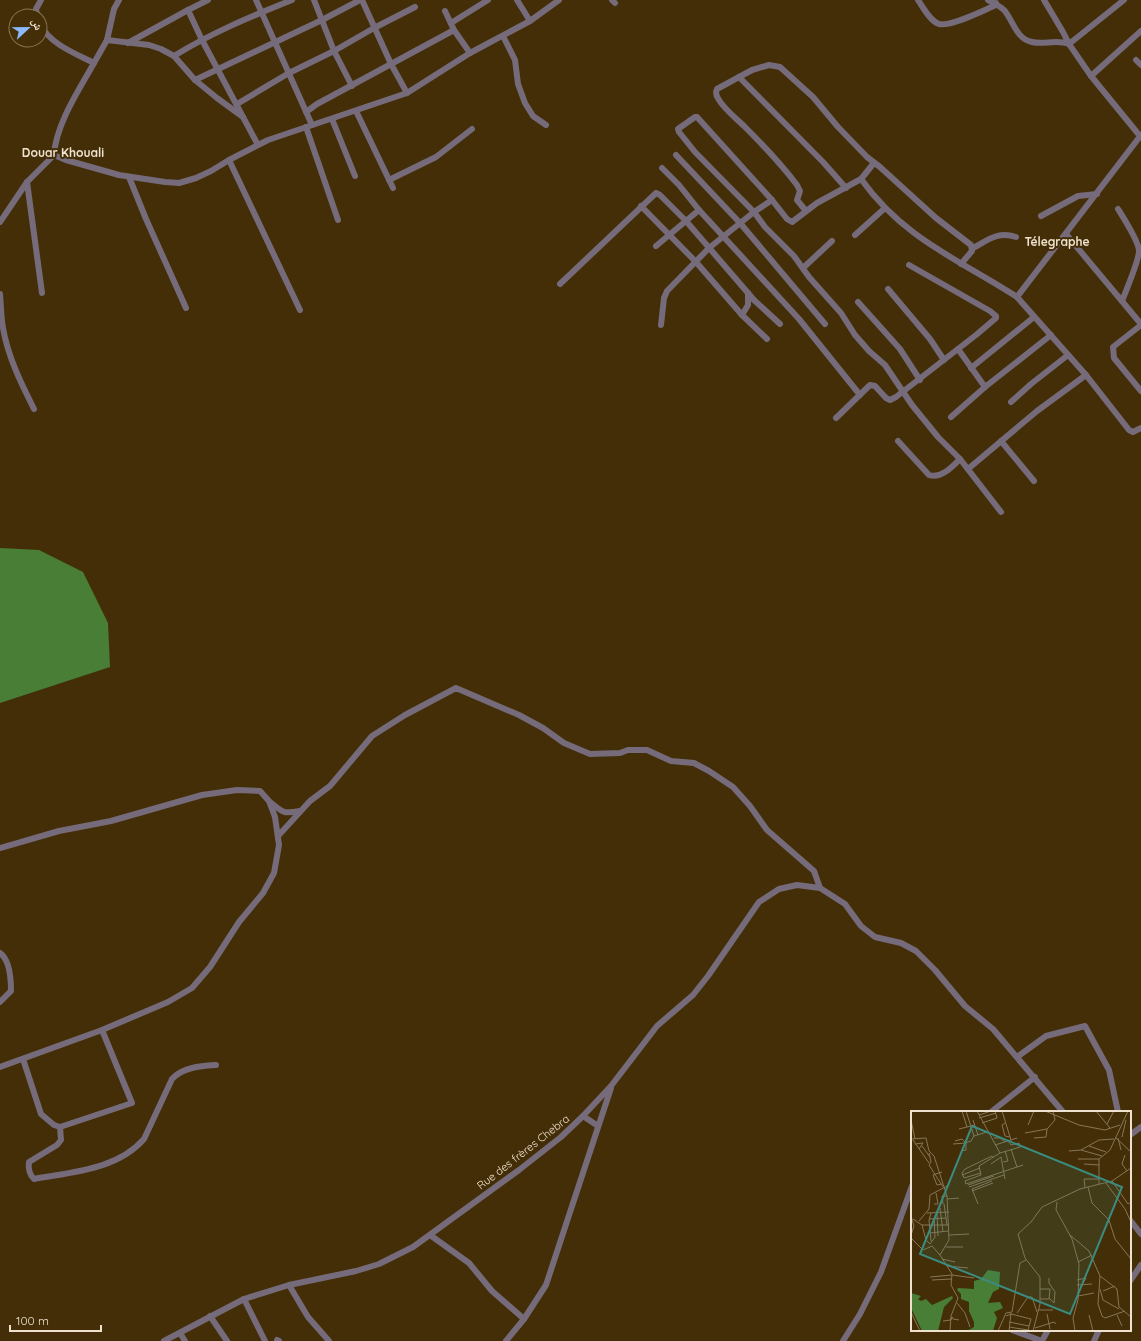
<svg xmlns="http://www.w3.org/2000/svg" width="1141" height="1341" font-family="Quicksand,'Noto Naskh Arabic',sans-serif">
  <style>
    .forest { fill: #487e35 }
    .lines { fill: none; stroke-linecap: round; stroke-linejoin: round }
    .street { stroke: #766b7a; stroke-width: 6 }
    .labels { text-anchor: middle; dominant-baseline: central; stroke-width: 4; stroke-linejoin: round; paint-order: stroke }
    .street-label { font-size: 11px; fill: #eee1cd; stroke: #432e07 }
    .neighbourhood-label { font-size: 12px; font-weight: bold; fill: #eee1cd; stroke: #432e07 }
    .inset-road { fill: none; stroke: #877656; stroke-width: 1 }
    .view { fill: #3c8b81; fill-opacity: 0.15; stroke: #3c8b81; stroke-width: 2 }
    .inset-edge { fill: none; stroke: #eee1cd; stroke-width: 2 }
  </style>
  <rect width="100%" height="100%" fill="#432e07"/>
  <path class="forest" d="M0 548 39 550 83 572 108 623 110 667 0 703Z"/>
  <g class="lines">
    <g class="street">
      <path d="M256 0 312 125"/>
      <path d="M314 0 334 51 352 86"/>
      <path d="M362 0 391 64 407 93"/>
      <path d="M517 0 530 21"/>
      <path d="M612 0 615 3"/>
      <path d="M918 0C923 7 930 21 939 24 951 27 984 10 996 5V3"/>
      <path d="M988 0C993 3 1000 6 1004 10 1013 20 1016 39 1032 42 1044 45 1056 39 1069 44"/>
      <path d="M1044 0 1063 32 1069 44"/>
      <path d="M1124 0 1069 44 1091 76 1140 136"/>
      <path d="M188 10 202 40 258 145"/>
      <path d="M445 11 454 30 470 53"/>
      <path d="M37 16 36 9 41 0"/>
      <path d="M451 23 488 0"/>
      <path d="M40 24C50 44 74 53 94 63 79 90 56 124 54 155L66 160 119 175 165 182 179 183 196 178 211 171 229 160 268 140 407 93 470 53 530 21 559 0"/>
      <path d="M503 36 515 60 518 84 525 103 533 116 546 125"/>
      <path d="M107 40 114 9 119 0"/>
      <path d="M128 43 188 10 208 0"/>
      <path d="M174 56 195 80 217 98 243 117"/>
      <path d="M1136 60 1141 65"/>
      <path d="M94 63 107 40 149 45 161 49 174 56C211 33 252 16 292 0"/>
      <path d="M1091 76 1141 31"/>
      <path d="M739 77 823 162 846 188"/>
      <path d="M195 80 322 20 360 0"/>
      <path d="M237 104 289 73 334 51 374 28 415 7"/>
      <path d="M356 111 393 188"/>
      <path d="M306 112 317 104 454 30"/>
      <path d="M332 119 355 176"/>
      <path d="M306 127 338 220"/>
      <path d="M676 155 740 223 825 324"/>
      <path d="M229 160 300 310"/>
      <path d="M874 163 861 179 817 203 792 222 787 219 772 200 697 117H695L678 129 679 132 695 152 754 212 765 227 794 256 809 277 841 313 855 335 869 351 885 365 912 405 938 437 960 459 1001 512"/>
      <path d="M662 168 679 185 699 210 799 319 860 395"/>
      <path d="M129 177 146 219 186 308"/>
      <path d="M861 179C904 239 958 259 1017 297L1141 135"/>
      <path d="M389 180 436 157 472 129"/>
      <path d="M27 182 42 293"/>
      <path d="M641 206 696 262 742 315 767 339"/>
      <path d="M1118 209C1123 217 1139 242 1139 251 1139 260 1126 291 1122 301"/>
      <path d="M806 211 797 200 800 191 797 185C781 164 763 145 745 127 736 118 726 111 719 100 716 96 715 93 717 89L752 70 769 65 780 67 813 97 838 127 867 157 880 167 936 218 971 245 972 251 961 264"/>
      <path d="M1041 216 1078 196 1097 194"/>
      <path d="M0 222 27 182 54 155"/>
      <path d="M1066 234 1141 324"/>
      <path d="M855 235 885 208"/>
      <path d="M656 246 699 210"/>
      <path d="M973 248C988 240 998 231 1016 237"/>
      <path d="M803 268 832 241"/>
      <path d="M560 284 656 193 660 195 686 221 754 300 780 324"/>
      <path d="M888 289 930 339 944 360"/>
      <path d="M0 294C1 305 1 317 3 328 8 357 21 383 34 409"/>
      <path d="M1017 297 1086 375 1129 430 1133 432 1141 428"/>
      <path d="M858 302 900 349 920 380"/>
      <path d="M742 315 748 305V293"/>
      <path d="M661 325 664 298 667 291 709 248 754 212 772 200"/>
      <path d="M1141 325 1113 347 1114 358 1141 391"/>
      <path d="M958 349 985 387 1051 335"/>
      <path d="M971 368 1034 317"/>
      <path d="M1011 402 1031 384 1068 355"/>
      <path d="M951 417 985 387"/>
      <path d="M836 418 870 385 875 386 886 398 890 400 896 397 976 335 996 318V316L990 311 909 265"/>
      <path d="M898 441 929 475C941 479 952 467 960 459"/>
      <path d="M1001 441 1034 481"/>
      <path d="M968 469 1037 411 1086 375"/>
      <path d="M270 802C283 813 284 814 300 811"/>
      <path d="M278 836 310 801 330 786 372 736 405 715 456 688 519 715 543 728 564 743 590 754 620 753 628 750H647L671 761 694 763 709 771 733 787 750 806 767 830 814 871 820 888 845 904 861 926 875 937 901 943 916 951 935 970 965 1006 993 1029 1063 1112"/>
      <path d="M0 848 59 831 111 821 202 795 237 790 260 791 269 801 275 817 279 845 274 873 263 893 239 922 210 967 192 988 168 1002 102 1030 0 1067"/>
      <path d="M0 953C10 960 11 980 11 991L0 1002"/>
      <path d="M1017 1057 1046 1036 1085 1026 1109 1070 1118 1112"/>
      <path d="M23 1059 41 1114 54 1125 60 1127 132 1103 102 1030"/>
      <path d="M991 1112 1035 1077"/>
      <path d="M583 1116 598 1126"/>
      <path d="M60 1127 61 1140 57 1145 29 1162C28 1169 29 1174 34 1179 71 1172 117 1170 144 1139L172 1079C183 1067 201 1066 216 1065"/>
      <path d="M1130 1135 1141 1127"/>
      <path d="M1130 1220 1141 1234"/>
      <path d="M430 1235 469 1263 492 1291 524 1319"/>
      <path d="M1130 1281 1141 1265"/>
      <path d="M289 1285 308 1317 329 1341"/>
      <path d="M244 1299 265 1341"/>
      <path d="M210 1316 227 1341"/>
      <path d="M1012 1330 1042 1341"/>
      <path d="M180 1333 185 1341"/>
      <path d="M277 1340 279 1341"/>
      <path d="M164 1341 244 1299 289 1285 356 1271 379 1264 413 1247 519 1170 561 1137 583 1116 611 1086 657 1026 693 995 708 976 759 902 779 889 797 885 820 888"/>
      <path d="M506 1341 524 1319 546 1285 611 1088"/>
      <path d="M843 1341 860 1314 881 1272 912 1186"/>
      <path d="M1042 1341 1048 1330"/>
      <path d="M1094 1341 1099 1330"/>
    </g>
  </g>
  <g class="labels">
    <g class="street-label">
      <text transform="translate(523 1152) rotate(-38)">Rue des frères Chebra</text>
    </g>
    <g class="neighbourhood-label">
      <text x="63" y="152">Douar Khouali</text>
      <text x="1057" y="241">Télegraphe</text>
    </g>
  </g>
  <g transform="translate(911 1111)">
    <rect width="220" height="220" fill="#432e07"/>
    <path d="M77 159 89 161 88 178 82 181 77 192 89 191 92 197 83 201 86 207 82 220H56L63 216V211L58 200V191L50 188V183L46 179 47 177 63 178V170L70 168ZM0 182 10 185 7 188 10 190 15 188 21 194 41 185 42 187 33 196 27 220H11L0 197Z" fill="#487e35"/>
    <path class="inset-road" d="M51 0 56 16M55 0 63 25 76 21M66 0 89 42 68 55M91 0 100 29M134 0 168 14 194 19 209 14M185 0 199 17M68 4 80 0M68 7 85 2M0 9 4 28M62 9 67 24M71 12 86 7 84 0M94 12 91 14 94 25 99 26M196 13 203 0M117 14 123 0M48 18 64 14M114 22 136 18M204 26 220 41M211 26 215 9M83 27H89L94 31M123 27 135 26 136 18 144 9 142 0M207 27 210 39M0 28 15 27 18 40 23 45 36 85 38 129 29 144 21 135 12 139 0 127M2 29 18 52M44 30 51 28 55 32V39L50 40M97 30 100 34 108 32M4 33 12 32 8 38M42 33 54 32 60 30 63 25M84 34 106 27M11 35 19 46M178 35 195 41M100 38 106 56M158 40 170 39M18 42 20 51 18 54 32 76M89 42 109 36 108 32M214 44 211 53 216 60M191 45 170 39 188 29 203 28M167 48H188M92 51 97 50 94 40M80 53 90 46 94 68M173 53 188 54M70 62 53 67 51 62 54 58 81 45 82 47M51 64 69 57M201 70 217 93 220 91M195 72 214 98 220 111M31 73 26 74 22 64 31 61M55 73 112 54M55 73 54 70 70 64 68 55M188 73V48L199 39 217 0M57 74 83 65M58 76 93 64M177 76 181 92 198 109 204 128 220 148M174 77 173 68H188M61 80 82 72M36 88 48 87M146 91 145 99 161 128 168 153 167 189 162 207 164 220M23 93H27L25 82M32 93 31 85H36M33 93 36 114M67 93 61 78 81 70M29 97 32 121M16 102 38 101M26 102 27 125M0 105 3 115 0 124M2 108 11 114 15 129 19 133M18 108 35 107M8 110 18 98 19 84 38 74M11 114H38M19 122 37 120M38 124 58 123M159 124 178 140 189 165 206 178 208 196 220 206M20 130 18 109 20 102M19 133 24 126 23 108M35 136H52M29 144 41 163 40 174 47 187 40 205 39 220M31 148 44 151M167 151 181 144M36 155 57 157M189 165 187 193 191 205 194 207 214 200M19 166 41 164 63 167M21 169 40 168M166 169 175 167 172 172M166 174 181 173M189 178 192 189 208 198M192 180 204 175M167 185 183 182M138 187 143 192 144 181 138 172V167M129 188H138L139 178H129M46 192 54 202 59 216M127 199H142M0 201 9 220M106 202 117 186H121L126 201M136 203 139 218M178 204 182 220M206 204 211 215M95 205 100 203 120 208 117 219 98 216M32 210 40 209 41 206 42 208 48 209M98 211 118 215M124 217 143 211 145 213M87 220 95 202 101 201 109 152 115 149M98 220 100 202M122 220 129 193V166L114 147 107 123 120 111 131 96 169 78 201 70 220 57"/>
    <path class="view" d="M61 15 211 76 159 203 9 143Z"/>
    <rect width="220" height="220" class="inset-edge"/>
  </g>
  <g transform="translate(28 28) rotate(68)"><circle r="19" fill="#432e07" stroke="#877656"/>
  <path d="M0-3L7 15L0 10L-7 15Z" fill="#8cb9fc"/>
  <text y="-6" font-size="11" font-weight="bold" text-anchor="middle" fill="#eee1cd">ش</text>
  </g>
  <path d="M10 1325v6h91v-6" fill="none" stroke="#eee1cd" stroke-width="2"/>
  <text x="16" y="1325" font-size="12" fill="#eee1cd" stroke="#432e07" stroke-width="3" paint-order="stroke">100 m</text>
</svg>
